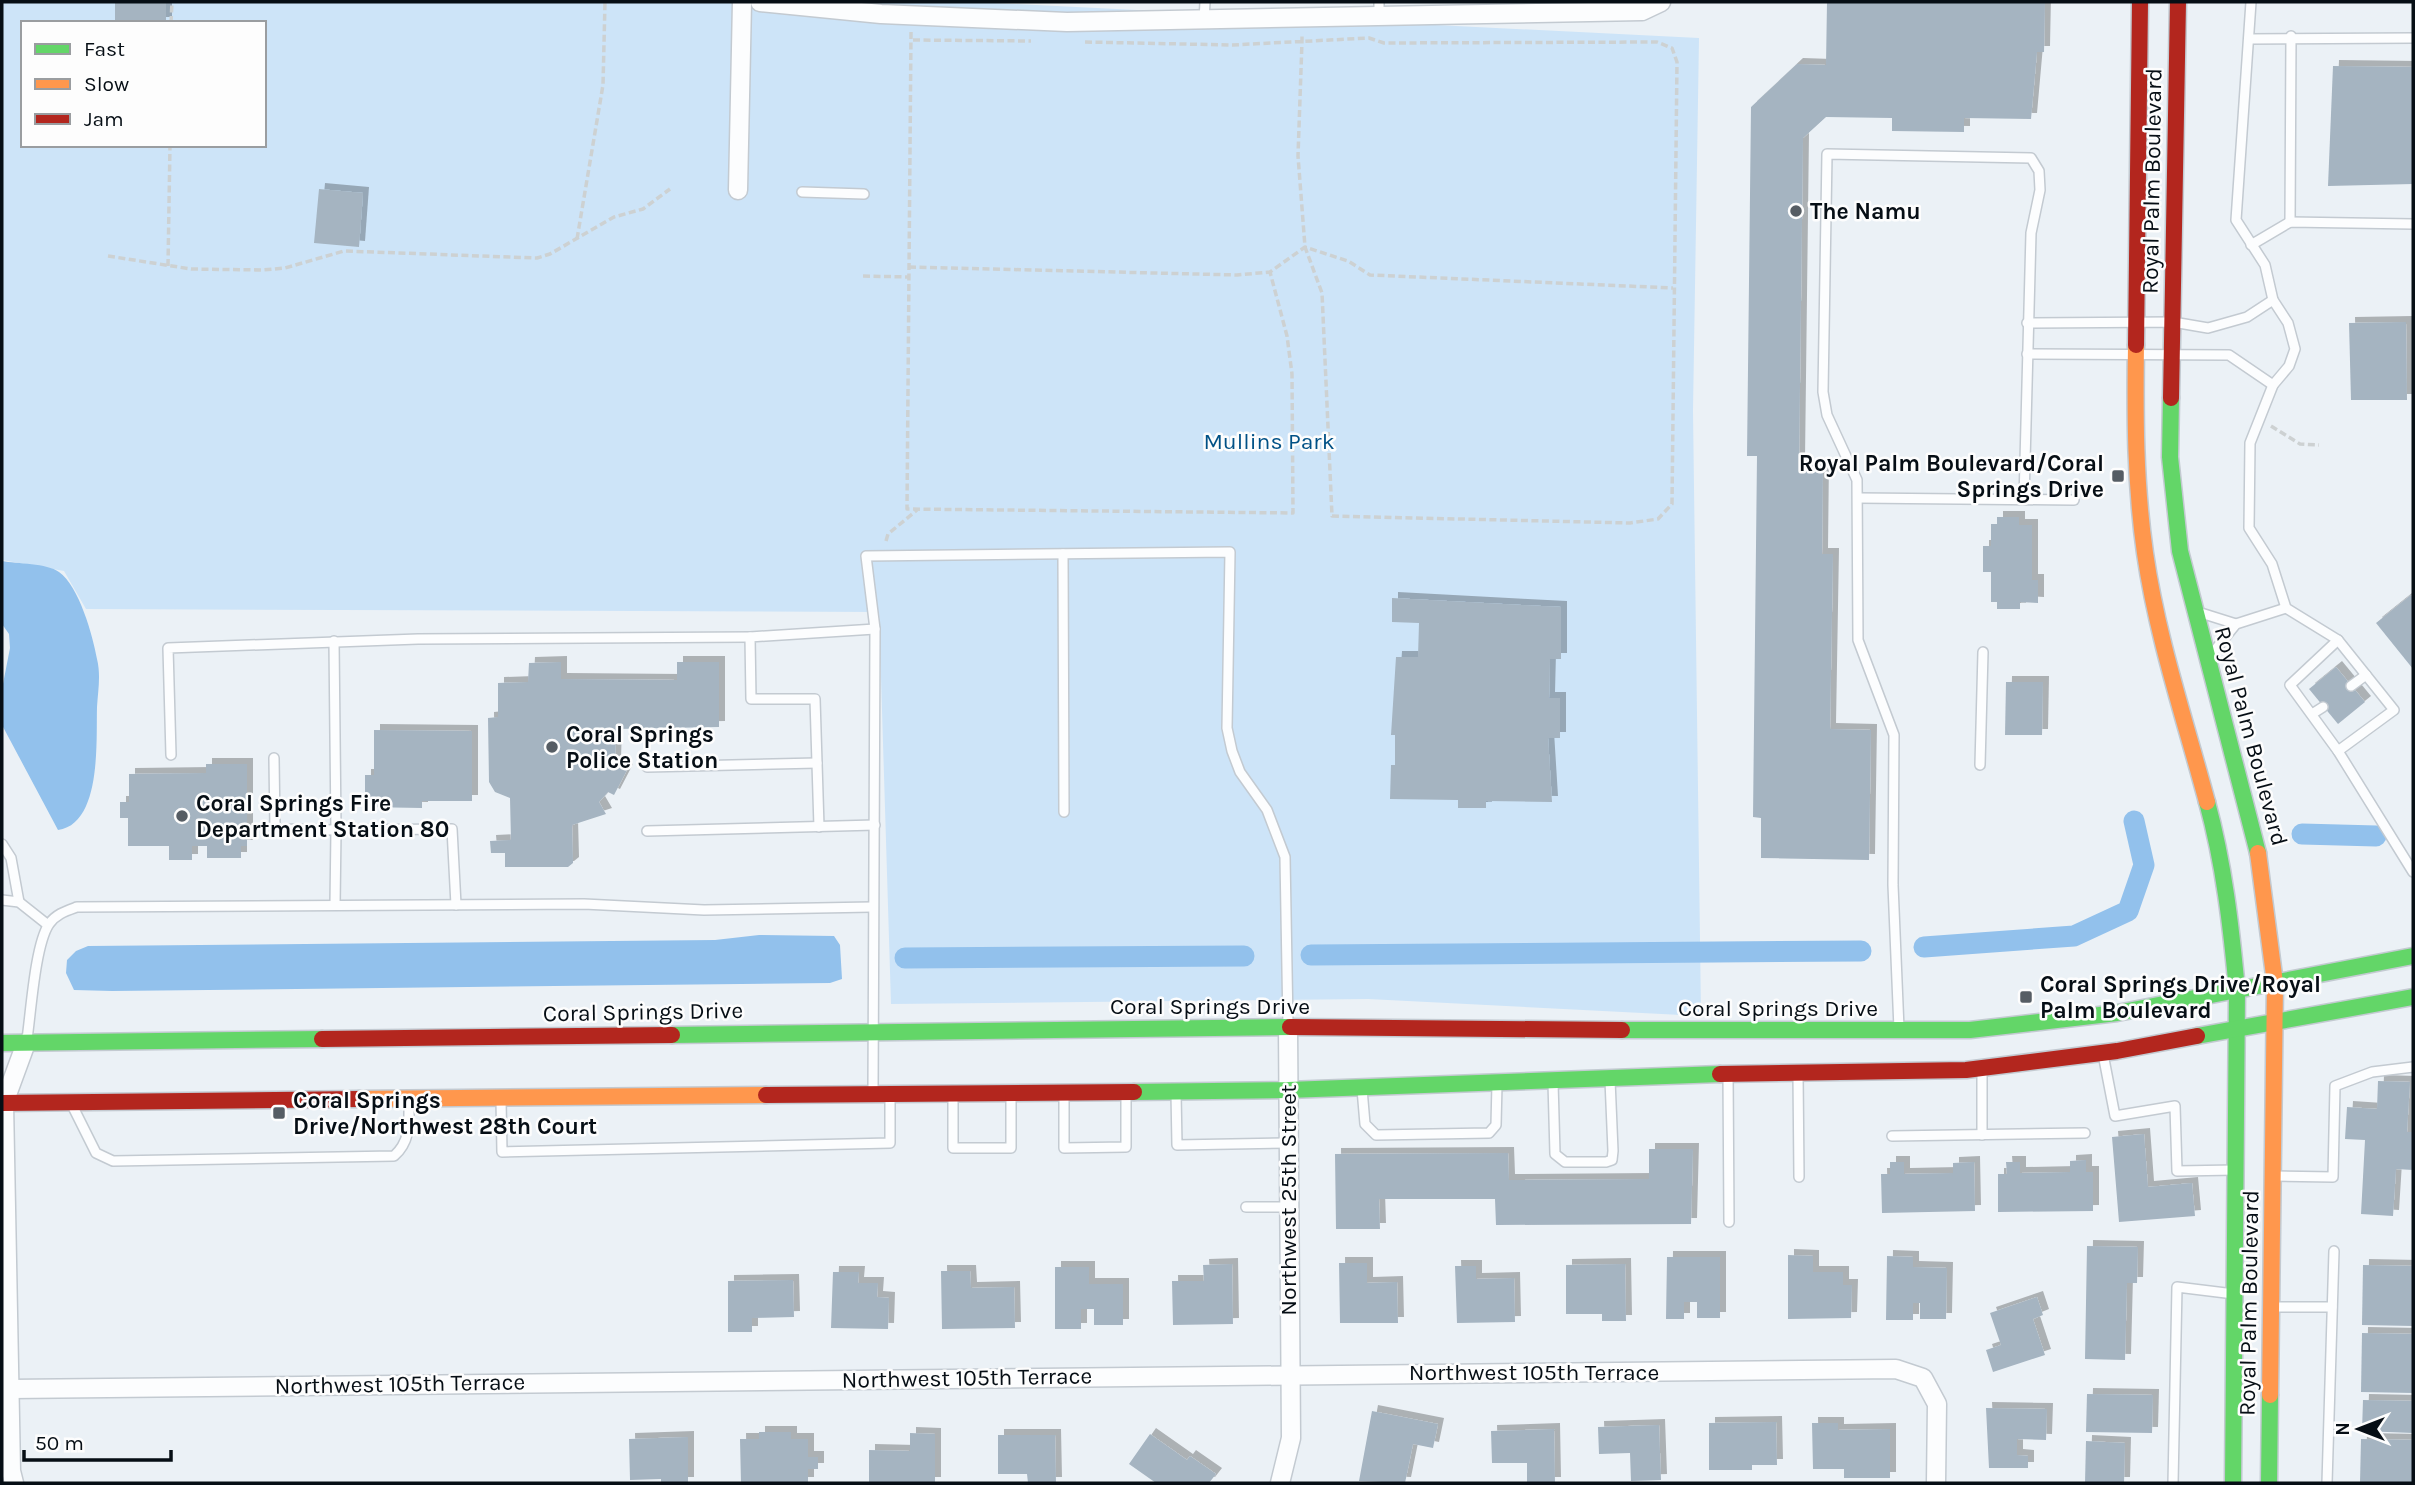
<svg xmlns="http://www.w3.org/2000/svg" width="2415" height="1485" font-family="Karla,sans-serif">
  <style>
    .green { fill: #cde4f8; fill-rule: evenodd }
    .water { fill: #92c1ec }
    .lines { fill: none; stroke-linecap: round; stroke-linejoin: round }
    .canal { stroke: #92c1ec; stroke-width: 21 }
    .building { fill: #a5b4c1; filter: url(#shadow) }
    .lane-casing { stroke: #c3cad1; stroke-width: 12 }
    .street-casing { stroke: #c3cad1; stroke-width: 21 }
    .fast-casing { stroke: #c3cad1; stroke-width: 19 }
    .slow-casing { stroke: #c3cad1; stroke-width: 19 }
    .jam-casing { stroke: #c3cad1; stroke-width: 19 }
    .path { stroke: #cdd1d2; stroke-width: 3.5; stroke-dasharray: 7 3.5; stroke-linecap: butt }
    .lane { stroke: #fcfdfe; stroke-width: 9 }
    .street { stroke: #fcfdfe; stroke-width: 18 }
    .fast { stroke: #63d668; stroke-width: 16 }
    .slow { stroke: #ff974d; stroke-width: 16 }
    .jam { stroke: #b3261e; stroke-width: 16 }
    .poi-dot { fill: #565d64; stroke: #fdfdfd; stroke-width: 2.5 }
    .labels { text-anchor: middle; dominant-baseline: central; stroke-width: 5; stroke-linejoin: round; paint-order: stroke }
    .street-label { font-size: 23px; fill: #060e15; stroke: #fdfdfd }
    .poi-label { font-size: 23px; font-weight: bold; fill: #060e15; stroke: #fdfdfd; text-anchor: start }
    .park-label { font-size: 23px; fill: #005186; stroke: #fdfdfd }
  </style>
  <defs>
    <filter id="shadow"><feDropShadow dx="6" dy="-6" stdDeviation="0" flood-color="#0004"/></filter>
  </defs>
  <rect width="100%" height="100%" fill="#ebf1f6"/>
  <path class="green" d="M2 2H975L1699 38 1693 411 1701 1016 1368 999 891 1004 879 612 86 609 64 571 2 560ZM23 23H264V145H23Z"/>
  <g class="water">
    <path d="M2 561C17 564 47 563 59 572 79 586 93 636 97 659 101 675 98 691 97 707 96 740 102 824 58 830L2 725V689L10 648 9 634 2 624Z"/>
    <path d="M759 935 834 936 840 945 842 979 830 983 112 991 74 990 66 973 67 960 76 951 88 946 715 940Z"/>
  </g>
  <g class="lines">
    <g class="canal">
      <path d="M2302 834 2376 836"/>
      <path d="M1924 947 2074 936 2128 911 2144 865 2134 821"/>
      <path d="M1311 955 1861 951"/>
      <path d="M905 958 1244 956"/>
    </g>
  </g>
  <g class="building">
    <rect x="115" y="2" width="51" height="21"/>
    <path d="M1827 2H2045L2044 52H2037L2031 119 1964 118V132L1892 131V118L1826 117 1803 138 1799 465H1823L1822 554H1833L1830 729 1871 730 1869 860 1761 858V818L1753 817 1757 456H1747L1751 107 1797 64 1826 65Z"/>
    <path d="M2333 66 2413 67V184L2328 186Z"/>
    <path d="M319 189 363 193 359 247 314 243Z"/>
    <path d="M2406 322 2407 400H2351L2349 323Z"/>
    <path d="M1997 517H2019V525H2032V580H2038V603L2020 602V609H1997V602H1991V572H1983V546H1991V524H1997Z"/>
    <path d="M2411 595 2413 598V669L2376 623Z"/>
    <path d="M1392 598 1561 607V659H1550L1549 698H1560V738H1548L1552 802 1486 801V808H1458V800L1390 799 1391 765H1395V735H1391L1396 657H1418L1419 623 1392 622Z"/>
    <path d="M561 662V679L677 680V662H719V727L616 729 615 765 627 770 614 795 608 792 599 802 606 814 572 825 573 863 568 867H505V853H491L490 841 511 840 510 798 495 792 489 782 488 718 498 717V683L528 682 529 663Z"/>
    <path d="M2336 667 2365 702 2338 724 2309 689Z"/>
    <path d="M2006 682H2043L2042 735H2005Z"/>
    <path d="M374 730 472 731V801H422V808L365 807V775H374Z"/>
    <path d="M206 764H247V846H241V858H207V846H192V860H169V846H128V818H120V802H129V774L206 773Z"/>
    <path d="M2378 1081 2410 1082 2407 1132H2413V1170L2396 1169 2393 1216 2361 1214 2365 1140 2345 1139 2347 1107 2377 1109Z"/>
    <path d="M2144 1134 2148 1187 2192 1183 2195 1216 2119 1222 2112 1137Z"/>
    <path d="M1649 1149H1693L1691 1224 1496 1225 1495 1199H1379L1380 1229H1336L1335 1154 1508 1153 1509 1180 1649 1179Z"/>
    <path d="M2086 1160V1172H2093V1211L1998 1212V1174H2007L2006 1162H2020V1173L2070 1172V1161Z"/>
    <path d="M1890 1162H1904V1174L1953 1173V1163L1974 1162 1975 1211 1882 1213 1881 1174H1890Z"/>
    <path d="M2087 1246 2138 1247 2137 1283H2127L2125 1360 2085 1359Z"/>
    <path d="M1788 1255 1813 1256V1272H1843V1285H1852L1851 1318 1788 1319Z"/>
    <path d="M1887 1256 1913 1257V1267L1947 1268 1946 1319H1920V1303H1913V1320H1886Z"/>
    <path d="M1667 1257H1720V1318H1697V1302H1684V1319H1666Z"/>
    <path d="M1339 1263H1367V1283L1397 1282 1398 1323H1340Z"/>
    <path d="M1232 1264 1233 1324 1173 1325 1172 1281H1204L1203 1265Z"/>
    <path d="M1625 1264 1626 1321H1602V1314H1566V1265Z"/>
    <path d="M2363 1265 2413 1266V1326L2362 1325Z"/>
    <path d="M1455 1266H1476V1279L1514 1278 1515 1322 1457 1323Z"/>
    <path d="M1055 1267H1089V1284H1123V1325H1094V1309H1081V1329H1055Z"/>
    <path d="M941 1271H970L971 1288 1014 1287 1015 1328 942 1329Z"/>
    <path d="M833 1272H859L858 1283H878L877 1297 889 1298 888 1329 831 1328Z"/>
    <path d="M793 1280 794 1317 752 1318V1332H728V1281Z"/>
    <path d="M2037 1297 2043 1315 2033 1319 2045 1355 1993 1372 1986 1350 2001 1345 1990 1313Z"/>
    <path d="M2362 1333 2413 1334V1393L2361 1392Z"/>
    <path d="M2087 1394 2153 1395 2152 1433 2086 1432Z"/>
    <path d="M2363 1400 2413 1401V1433L2362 1431Z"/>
    <path d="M1986 1408 2047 1409 2046 1440 2017 1439V1455L2028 1456V1468H1989Z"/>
    <path d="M1372 1411 1438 1424 1433 1448 1413 1444 1405 1483 1359 1481Z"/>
    <path d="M1776 1422 1777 1465H1752V1470H1709V1423Z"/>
    <path d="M1812 1423H1838V1430L1890 1429V1478H1844V1469H1813Z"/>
    <path d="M1659 1425 1661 1480 1631 1481 1630 1453 1599 1454 1598 1427Z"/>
    <path d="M1554 1429 1555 1483H1527V1463H1492L1491 1431Z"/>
    <path d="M759 1432H791V1439H808V1457H818V1469H808V1483H741L740 1439H759Z"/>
    <path d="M910 1433 935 1434V1483H869V1450L910 1451Z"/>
    <path d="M1150 1434 1187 1460 1190 1456 1216 1474 1209 1483H1156L1129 1464Z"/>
    <path d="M998 1435H1055L1056 1483H1028L1027 1474H998Z"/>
    <path d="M688 1437V1483H661V1479L630 1480 629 1439Z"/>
    <path d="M2361 1439 2413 1440V1483H2360Z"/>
    <path d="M2086 1441 2125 1443 2124 1483H2085Z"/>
  </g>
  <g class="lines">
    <defs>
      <g id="lane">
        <path d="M1379 2V17"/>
        <path d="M2251 2 2236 220 2265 265 2273 300 2288 323 2295 349 2289 366 2273 385 2250 443 2249 528 2272 564 2286 608 2338 640 2394 710 2338 751"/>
        <path d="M1204 20 1205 2"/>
        <path d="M2249 39 2413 38"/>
        <path d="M802 192 864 194"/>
        <path d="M2290 222 2291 36"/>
        <path d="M2251 245 2290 222 2413 224"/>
        <path d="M2027 323 2173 322 2208 328 2247 317 2273 300"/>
        <path d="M2027 354 2229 355 2273 385"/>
        <path d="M1859 498 2074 500"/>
        <path d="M1063 554 1064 812"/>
        <path d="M2201 613 2236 624"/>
        <path d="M2338 640 2290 685 2338 751 2413 872"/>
        <path d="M2211 655 2236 624 2286 608"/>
        <path d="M2351 686 2366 675"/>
        <path d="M2312 714 2323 707"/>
        <path d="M171 755 168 648 418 639 750 637"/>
        <path d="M274 758 275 829 336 830 334 641"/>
        <path d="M1980 765 1983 652"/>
        <path d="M647 767 817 763"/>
        <path d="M819 827 815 699H751L750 637 875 629"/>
        <path d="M647 831 875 825"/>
        <path d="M2 844 11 858 19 902"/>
        <path d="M2 900 19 902 48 925"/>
        <path d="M335 905 336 830 452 829 456 905"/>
        <path d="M1899 1029 1893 885 1894 735 1858 640 1857 480 1827 415 1823 392 1827 154 2031 158 2039 171 2040 190 2031 233 2024 500"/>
        <path d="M27 1039C31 1012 35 945 49 924 56 914 66 911 77 907L584 904 704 910 872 907"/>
        <path d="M2103 1054 2115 1116 2175 1106 2177 1171 2236 1170"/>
        <path d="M1982 1070V1135"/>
        <path d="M1728 1074 1729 1222"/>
        <path d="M1798 1074 1799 1177"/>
        <path d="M1553 1082 1555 1154 1565 1162H1606L1612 1160 1613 1151 1610 1080"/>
        <path d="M1362 1089 1365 1124 1376 1135 1489 1133 1496 1125 1497 1084"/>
        <path d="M873 1093 875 629 866 556 1230 552 1227 728 1232 751 1240 772 1267 810 1285 857 1288 1025"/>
        <path d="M1176 1093 1177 1145 1288 1143"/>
        <path d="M1064 1094V1148L1126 1147V1095"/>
        <path d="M953 1095V1148H1011V1094"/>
        <path d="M501 1100 502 1152 890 1143V1096"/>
        <path d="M71 1103 96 1153 113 1161 394 1156C411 1141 409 1122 409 1101"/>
        <path d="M1892 1136 2085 1133"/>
        <path d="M2275 1176 2333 1177 2335 1086 2372 1072 2413 1067"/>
        <path d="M1246 1207H1288"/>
        <path d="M2273 1307H2332"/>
        <path d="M2173 1483 2177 1287 2234 1294"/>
        <path d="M2327 1483 2334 1251"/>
      </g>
      <g id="street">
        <path d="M760 2 881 14 1067 22 1642 11 1661 2"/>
        <path d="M738 190 742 2"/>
        <path d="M10 1389 1896 1369 1923 1378 1937 1404 1936 1483"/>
        <path d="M14 1483 11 1471 4 1103 26 1043"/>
        <path d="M1280 1483 1291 1438 1288 1027"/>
      </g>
      <g id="fast">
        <path d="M2171 398 2170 457 2180 551 2258 853"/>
        <path d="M2207 802C2224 864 2231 926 2237 990L2233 1483"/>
        <path d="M1622 1030H1970L2117 1013 2413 956"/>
        <path d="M672 1035 1290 1027"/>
        <path d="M2197 1036 2413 997"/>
        <path d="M2 1043 322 1039"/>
        <path d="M1134 1092 1288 1090 1720 1074"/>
        <path d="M2269 1483 2270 1395"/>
      </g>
      <g id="slow">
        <path d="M2136 345C2135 415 2135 483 2145 553 2157 637 2185 720 2207 802"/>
        <path d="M2258 853 2275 983 2270 1395"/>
        <path d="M359 1099 766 1095"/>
      </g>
      <g id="jam">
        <path d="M2136 345 2140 2"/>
        <path d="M2171 398 2178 2"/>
        <path d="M1290 1027 1622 1030"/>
        <path d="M322 1039 672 1035"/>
        <path d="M1720 1074 1966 1070 2117 1051 2197 1036"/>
        <path d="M766 1095 1134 1092"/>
        <path d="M2 1103 359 1099"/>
      </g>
    </defs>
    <use href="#lane" class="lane-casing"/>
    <use href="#street" class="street-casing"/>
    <use href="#fast" class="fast-casing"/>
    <use href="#slow" class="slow-casing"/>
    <use href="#jam" class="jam-casing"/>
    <g class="path">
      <path d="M171 23 172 2"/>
      <path d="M911 32 907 509 1293 513 1292 374 1287 336 1270 272"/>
      <path d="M913 40 1031 41"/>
      <path d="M1085 42 1232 45 1369 38 1384 43 1657 42 1672 48 1677 62 1672 504 1658 519 1630 523 1332 516 1322 293 1305 247 1298 156 1302 41V34"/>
      <path d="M577 239 603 85 605 2"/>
      <path d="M108 256 191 269 263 270 285 268 344 251 537 258 550 254 614 217 643 209 670 189"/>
      <path d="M168 266 170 145"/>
      <path d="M909 267 1237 275 1270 272 1305 247 1348 261 1370 275 1673 288"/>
      <path d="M863 276 909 277"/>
      <path d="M2271 426 2300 444 2319 445"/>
      <path d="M886 541 888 534 917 510"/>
    </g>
    <use href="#lane" class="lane"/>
    <use href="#street" class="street"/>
    <use href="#fast" class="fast"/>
    <use href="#slow" class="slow"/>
    <use href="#jam" class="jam"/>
  </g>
  <g class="poi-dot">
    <circle cx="1796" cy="211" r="7"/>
    <rect x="2111" y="469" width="14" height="14" rx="3.5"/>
    <circle cx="552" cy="747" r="7"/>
    <circle cx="182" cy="816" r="7"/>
    <rect x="2019" y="990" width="14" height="14" rx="3.5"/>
    <rect x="272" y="1106" width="14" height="14" rx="3.5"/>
  </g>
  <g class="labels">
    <g class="street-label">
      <text transform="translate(2152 181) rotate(-89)">Royal Palm Boulevard</text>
      <text transform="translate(2251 736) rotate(75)">Royal Palm Boulevard</text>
      <text x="1210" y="1006">Coral Springs Drive</text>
      <text x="1778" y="1008">Coral Springs Drive</text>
      <text transform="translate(643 1012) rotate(-1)">Coral Springs Drive</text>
      <text transform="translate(1288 1200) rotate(-90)">Northwest 25th Street</text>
      <text transform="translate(2249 1303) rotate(-89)">Royal Palm Boulevard</text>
      <text x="1534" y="1372">Northwest 105th Terrace</text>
      <text transform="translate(967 1378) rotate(-1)">Northwest 105th Terrace</text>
      <text transform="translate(400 1384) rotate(-1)">Northwest 105th Terrace</text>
    </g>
    <g class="poi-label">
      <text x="1810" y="211">The Namu</text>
      <text x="2104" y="463" text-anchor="end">Royal Palm Boulevard/Coral<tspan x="2104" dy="26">Springs Drive</tspan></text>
      <text x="566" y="734">Coral Springs<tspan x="566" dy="26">Police Station</tspan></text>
      <text x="196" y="803">Coral Springs Fire<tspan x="196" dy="26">Department Station 80</tspan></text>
      <text x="2040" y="984">Coral Springs Drive/Royal<tspan x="2040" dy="26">Palm Boulevard</tspan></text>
      <text x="293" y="1100">Coral Springs<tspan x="293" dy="26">Drive/Northwest 28th Court</tspan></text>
    </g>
    <g class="park-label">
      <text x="1269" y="441">Mullins Park</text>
    </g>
  </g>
  <rect width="2415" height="1485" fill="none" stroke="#060e15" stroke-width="7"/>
  <rect x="21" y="21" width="245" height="126" fill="#fdfdfd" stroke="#9a9da0" stroke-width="2"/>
  <rect x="35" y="44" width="35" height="10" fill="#63d668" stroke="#9a9da0" stroke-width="2"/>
  <text x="84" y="56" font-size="21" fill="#060e15">Fast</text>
  <rect x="35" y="79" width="35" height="10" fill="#ff974d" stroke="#9a9da0" stroke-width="2"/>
  <text x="84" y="91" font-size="21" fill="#060e15">Slow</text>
  <rect x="35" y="114" width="35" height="10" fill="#b3261e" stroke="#9a9da0" stroke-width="2"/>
  <text x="84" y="126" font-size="21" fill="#060e15">Jam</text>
  <g transform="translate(2359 1429) rotate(270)" stroke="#fdfdfd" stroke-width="5" paint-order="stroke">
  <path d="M0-5L12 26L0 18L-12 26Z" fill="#060e15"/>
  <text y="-10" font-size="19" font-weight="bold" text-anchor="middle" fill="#060e15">N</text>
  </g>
  <path d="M24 1450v10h147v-10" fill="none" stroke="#060e15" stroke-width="3.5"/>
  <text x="35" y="1450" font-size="21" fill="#060e15" stroke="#fdfdfd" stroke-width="5" paint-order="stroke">50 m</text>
</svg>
